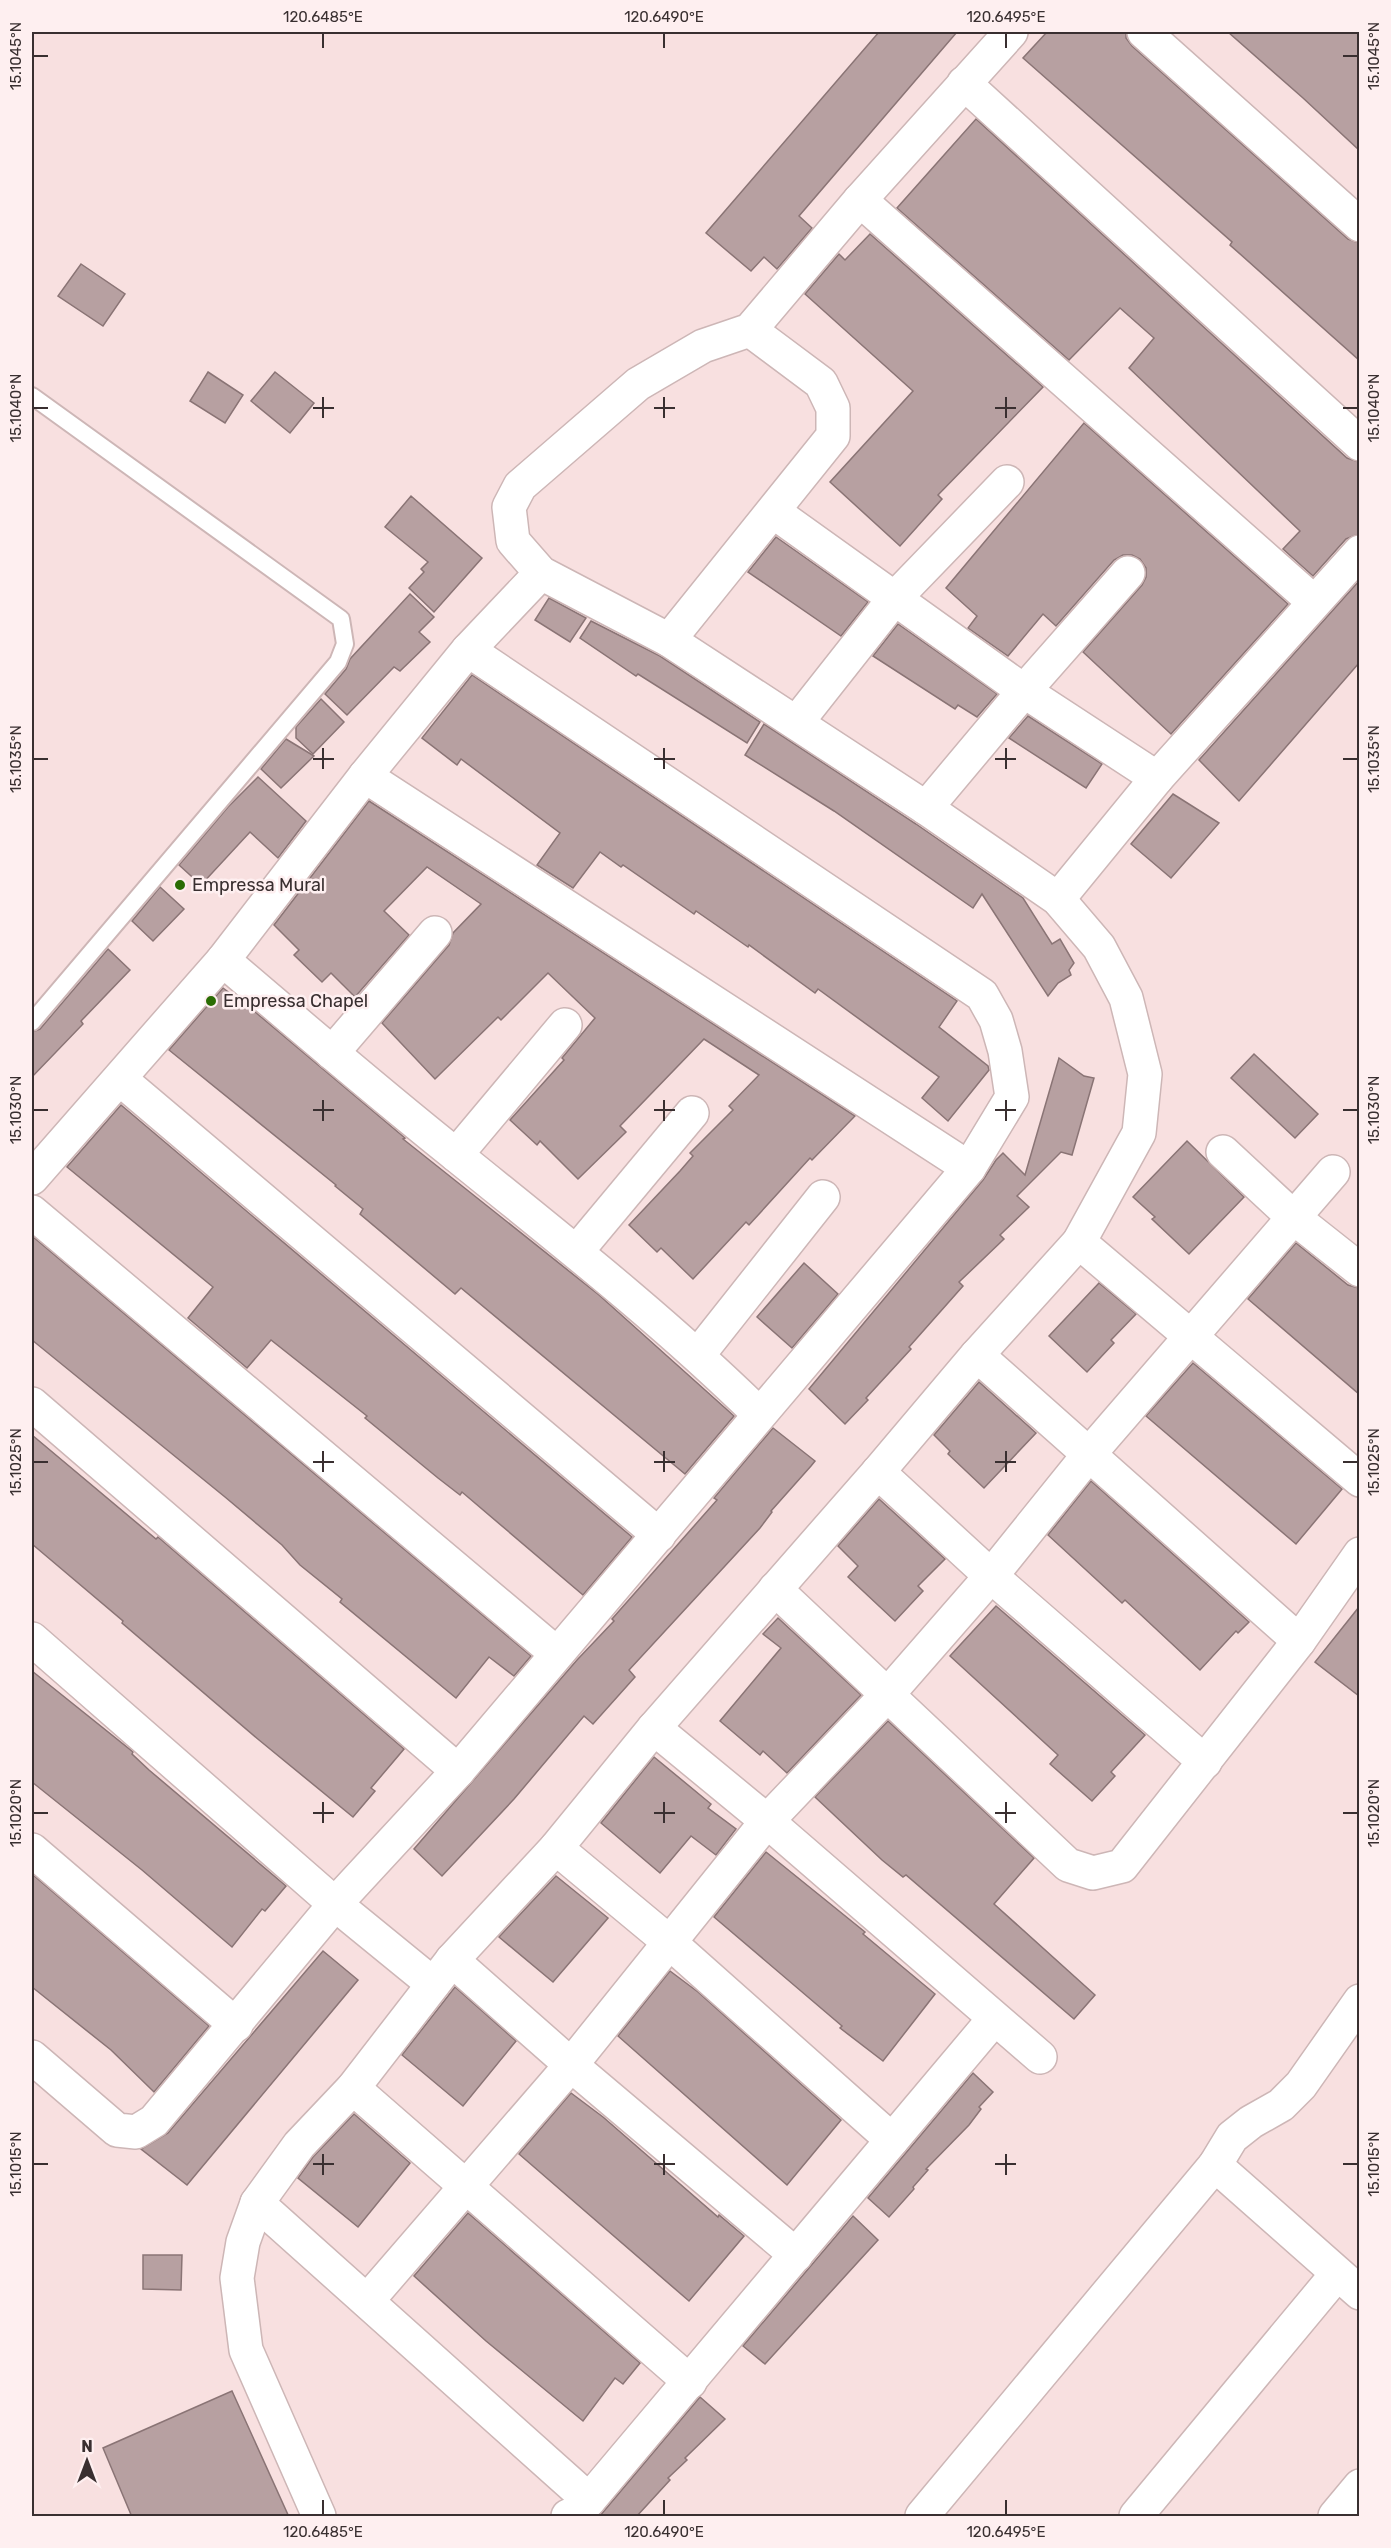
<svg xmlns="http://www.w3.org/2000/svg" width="1391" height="2548" font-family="Rubik,sans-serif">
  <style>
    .building { fill: #b7a0a1; stroke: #8a7475; stroke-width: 1.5 }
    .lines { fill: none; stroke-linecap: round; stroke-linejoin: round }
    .lane-casing { stroke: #cdb6b6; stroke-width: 20 }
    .street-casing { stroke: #cdb6b6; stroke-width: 36 }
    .lane { stroke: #fff; stroke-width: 16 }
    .street { stroke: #fff; stroke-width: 33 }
    .ticks { fill: none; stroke: #392f30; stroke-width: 2 }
    .poi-dot { fill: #2a6d04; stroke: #feeff0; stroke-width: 2 }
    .labels { text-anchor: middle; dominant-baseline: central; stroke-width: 5; stroke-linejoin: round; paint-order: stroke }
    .poi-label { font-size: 18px; fill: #392f30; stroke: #feeff0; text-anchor: start }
    .neatline { fill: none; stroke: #392f30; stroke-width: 2 }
    .ticks-label { font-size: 15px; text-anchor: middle; fill: #392f30 }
  </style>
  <rect width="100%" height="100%" fill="#f8e0e0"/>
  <g class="building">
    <path d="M879 32H957L799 216 812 228 777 269 764 257 751 271 706 233Z"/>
    <path d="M1047 32H1126V38L1132 46 1348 239 1359 243V360L1230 245 1232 242 1023 58Z"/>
    <path d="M1228 32H1359V150L1303 98Z"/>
    <path d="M976 119 1347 458 1359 462V534L1346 539 1313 576 1283 549 1300 531 1129 368 1154 338 1120 308 1069 360 897 208Z"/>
    <path d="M870 234 1043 387 938 495 942 499 900 546 830 482 913 391 805 294 839 254 845 260Z"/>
    <path d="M81 264 125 294 103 326 58 296Z"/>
    <path d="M208 372 243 395 225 423 190 401Z"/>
    <path d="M275 372 314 403 290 433 251 401Z"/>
    <path d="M1084 423 1288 604 1171 734 1083 652 1142 585 1146 577V568L1140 559 1132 555H1123L1114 560 1056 626 1043 614 1008 656 968 628 977 616 946 588Z"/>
    <path d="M411 496 482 558 434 612 409 588 424 572 421 569 428 562 385 527Z"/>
    <path d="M776 537 868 602 841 636 748 572Z"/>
    <path d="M1359 581V663L1239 801 1199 760Z"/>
    <path d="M410 594 434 617 419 632 430 642 400 671 394 667 347 715 325 694 346 669 350 659Z"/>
    <path d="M549 598 586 618 570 642 535 620Z"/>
    <path d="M591 621 660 656 760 722 747 743 638 674 636 676 580 638Z"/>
    <path d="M898 624 997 694 977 717 958 705 955 709 873 656Z"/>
    <path d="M472 675 957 1001 939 1027 988 1066 989 1070 948 1121 922 1098 939 1077 818 989 815 993 749 945 748 947 696 911 694 914 623 865 621 867 600 852 573 888 537 865 560 833 461 759 457 765 422 738Z"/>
    <path d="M321 699 344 722 313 754 296 738V727Z"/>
    <path d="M1028 716 1102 764 1086 788 1009 738Z"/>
    <path d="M764 724 916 824 1023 898 1052 944 1060 939 1074 963 1069 970 1071 975 1058 983 1048 996 982 894 973 908 834 811 745 755Z"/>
    <path d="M286 739 314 756 281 788 261 769Z"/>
    <path d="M258 777 306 821 278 858 250 832 201 885 179 865 228 807Z"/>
    <path d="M1173 794 1219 823 1171 878 1131 844Z"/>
    <path d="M369 801 855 1116 812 1160 810 1158 749 1225 746 1222 693 1279 661 1248 657 1252 629 1225 680 1171 693 1156 690 1153 733 1110 729 1106 759 1075 704 1039 620 1126 626 1132 578 1179 540 1141 537 1145 510 1120 564 1060 562 1058 595 1018 548 973 501 1020 498 1017 435 1079 382 1023 449 945 453 933 481 904 427 867 384 911 409 935 355 997 331 973 322 982 294 955 299 950 274 925Z"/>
    <path d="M160 887 184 909 153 941 132 921Z"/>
    <path d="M108 949 130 970 81 1021 83 1024 32 1077V1032L40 1029Z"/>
    <path d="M223 988 254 1011 405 1138 403 1139 599 1295 734 1416 685 1474 461 1288 455 1294 360 1214 363 1209 335 1186 336 1185 169 1050Z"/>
    <path d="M1254 1054 1318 1114 1295 1138 1231 1078Z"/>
    <path d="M1059 1058 1084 1076 1094 1078 1072 1155 1061 1152 1017 1196 1029 1207 1000 1235 1004 1239 959 1282 963 1286 909 1347 911 1349 866 1398 868 1400 845 1424 809 1389 983 1180 996 1160 1003 1153 1025 1175Z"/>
    <path d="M121 1105 632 1537 583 1595 462 1492 460 1495 438 1478 365 1418 367 1416 271 1340 247 1368 188 1318 213 1287 67 1167Z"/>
    <path d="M1187 1141 1244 1197 1189 1254 1152 1219 1155 1217 1133 1197Z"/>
    <path d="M32 1236 531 1656 514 1676 489 1657 456 1698 340 1602 342 1599 300 1565 282 1545 225 1497 32 1340Z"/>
    <path d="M1296 1243 1348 1285 1359 1288V1394L1248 1299Z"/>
    <path d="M804 1263 838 1294 792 1348 757 1317Z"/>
    <path d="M1099 1283 1136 1314 1111 1340 1114 1343 1087 1372 1049 1336Z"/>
    <path d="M1193 1363 1342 1489 1296 1544 1146 1416Z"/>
    <path d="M979 1382 1036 1433 984 1488 948 1454 950 1451 934 1435Z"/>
    <path d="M773 1428 815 1461 811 1466 771 1511 772 1512 760 1528 629 1670 635 1677 593 1724 584 1716 514 1799 442 1876 414 1849 577 1660 614 1621 612 1619 717 1500 714 1498Z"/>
    <path d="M32 1435 156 1539 158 1537 404 1749 371 1788 375 1791 353 1817 259 1740 122 1623 123 1621 32 1544Z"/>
    <path d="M1091 1481 1249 1622 1238 1633 1236 1631 1200 1670 1125 1600 1122 1603 1048 1535Z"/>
    <path d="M879 1499 945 1559 918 1586 923 1591 895 1621 848 1577 858 1566 838 1546Z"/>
    <path d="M996 1606 1145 1735 1111 1772 1115 1776 1092 1801 1050 1764 1058 1755 950 1656Z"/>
    <path d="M1359 1607V1696L1315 1662Z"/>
    <path d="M778 1618 861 1695 787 1773 763 1751 760 1755 720 1721 781 1648 763 1634Z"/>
    <path d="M32 1671 133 1752 132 1754 149 1770 286 1886 265 1911 262 1909 232 1947 142 1870 32 1782Z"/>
    <path d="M888 1721 1034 1858 994 1904 1095 1995 1074 2019 906 1875 903 1877 882 1860 815 1797Z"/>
    <path d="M654 1757 711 1804 708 1808 736 1829 716 1855 691 1836 660 1873 601 1823Z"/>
    <path d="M766 1852 865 1932 863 1934 935 1994 883 2061 840 2028 842 2026 714 1917Z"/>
    <path d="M32 1874 209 2026 154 2092 111 2050 32 1987Z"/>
    <path d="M556 1876 608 1918 553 1982 499 1937Z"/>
    <path d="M323 1951 358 1980 187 2185 141 2149 168 2133Z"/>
    <path d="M670 1971 698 1992 841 2120 787 2185 618 2036Z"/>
    <path d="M455 1987 516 2041 463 2106 402 2055Z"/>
    <path d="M973 2073 993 2092 979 2107 981 2109 969 2125 926 2169 928 2170 913 2187 914 2189 889 2217 868 2198Z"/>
    <path d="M571 2093 603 2117 718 2217 719 2215 744 2236 689 2301 519 2154Z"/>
    <path d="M354 2114 410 2163 358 2227 298 2178 313 2157Z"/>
    <path d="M468 2213 640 2363 623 2384 615 2378 583 2421 486 2341 414 2276Z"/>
    <path d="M853 2216 878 2240 765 2364 743 2346Z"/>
    <path d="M143 2255H182L181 2290 143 2289Z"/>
    <path d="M232 2391 289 2517H132L103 2448Z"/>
    <path d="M700 2397 725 2419 685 2458 687 2460 668 2478 670 2480 636 2517H599Z"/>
  </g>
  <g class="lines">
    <defs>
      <path id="lane" d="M32 396 341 619 345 644 338 662 32 1022"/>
      <g id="street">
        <path d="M1144 32 1360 225"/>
        <path d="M964 83 1360 444"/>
        <path d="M860 200 1314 602"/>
        <path d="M774 512 1024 691 1157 778"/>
        <path d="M669 640 833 436V408L821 383 750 330"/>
        <path d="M797 722 894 599 1007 482"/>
        <path d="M365 776 969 1168"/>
        <path d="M926 808 1024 691 1128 573"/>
        <path d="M1058 899 1157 778 1360 552"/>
        <path d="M223 960C300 1026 377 1092 456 1155 561 1240 663 1320 759 1414"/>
        <path d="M332 1053 435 933"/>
        <path d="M120 1079 659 1535"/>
        <path d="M1223 1152 1293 1217 1360 1270"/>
        <path d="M456 1155 565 1025"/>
        <path d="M32 1178 223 960 365 776 468 650 541 573"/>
        <path d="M32 1212 556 1653"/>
        <path d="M1079 1242 1360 1480"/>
        <path d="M577 1251 692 1113"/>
        <path d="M698 1355 823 1197"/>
        <path d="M977 1355 1299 1641"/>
        <path d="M32 1404 458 1771"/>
        <path d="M878 1472 991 1576 1205 1762"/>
        <path d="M775 1589 1068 1865 1093 1873 1122 1866 1299 1641 1360 1554"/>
        <path d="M32 1639 335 1904 433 1984"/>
        <path d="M654 1728 767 1821 1040 2057"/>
        <path d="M556 1848 668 1941 892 2140"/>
        <path d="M32 1850 236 2025"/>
        <path d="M452 1960 571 2065 796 2255"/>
        <path d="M32 2057 117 2130 136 2132 154 2121 335 1904 458 1771 969 1168 1012 1097 1005 1051 996 1020 982 995 468 650"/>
        <path d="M353 2088 690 2382"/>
        <path d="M1215 2165 1360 2293"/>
        <path d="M257 2203 589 2500"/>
        <path d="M367 2301 571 2065 767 1821 888 1694 991 1576 1090 1453 1333 1172"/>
        <path d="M319 2516 246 2350 237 2278 243 2242 257 2203 299 2145 353 2088 452 1960 556 1848 654 1728 878 1472 977 1355 1079 1242 1139 1133 1145 1074 1126 998 1099 947 1058 899 926 808 669 640 541 573 513 541 509 507 520 486 638 384 703 346 750 330 860 200 1011 32"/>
        <path d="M568 2516 576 2513 589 2500 994 2019"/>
        <path d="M922 2516 1215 2165 1232 2137 1251 2122 1281 2105 1301 2085 1360 2001"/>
        <path d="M1136 2516 1337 2274"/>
        <path d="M1335 2516 1360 2486"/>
      </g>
    </defs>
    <use href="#lane" class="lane-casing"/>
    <use href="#street" class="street-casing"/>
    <use href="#lane" class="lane"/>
    <use href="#street" class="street"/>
  </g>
  <path class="ticks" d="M323 33V48M664 33V48M1006 33V48M33 56H48M1343 56H1358M323 397V418M664 397V418M1006 397V418M33 408H48M313 408H334M654 408H675M995 408H1016M1343 408H1358M323 748V769M664 748V769M1006 748V769M33 759H48M313 759H334M654 759H675M995 759H1016M1343 759H1358M323 1100V1121M664 1100V1121M1006 1100V1121M33 1110H48M313 1110H334M654 1110H675M995 1110H1016M1343 1110H1358M323 1451V1472M664 1451V1472M1006 1451V1472M33 1462H48M313 1462H334M654 1462H675M995 1462H1016M1343 1462H1358M323 1802V1823M664 1802V1823M1006 1802V1823M33 1813H48M313 1813H334M654 1813H675M995 1813H1016M1343 1813H1358M323 2154V2175M664 2154V2175M1006 2154V2175M33 2164H48M313 2164H334M654 2164H675M995 2164H1016M1343 2164H1358M323 2500V2515M664 2500V2515M1006 2500V2515"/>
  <g class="poi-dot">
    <circle cx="180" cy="885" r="6"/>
    <circle cx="211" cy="1001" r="6"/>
  </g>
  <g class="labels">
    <g class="poi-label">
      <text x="192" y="885">Empressa Mural</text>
      <text x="223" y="1001">Empressa Chapel</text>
    </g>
  </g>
  <rect width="1391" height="2548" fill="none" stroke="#feeff0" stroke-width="66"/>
  <g transform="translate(87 2461)" stroke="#feeff0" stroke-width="4.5" paint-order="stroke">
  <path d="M0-4.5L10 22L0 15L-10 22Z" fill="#392f30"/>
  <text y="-9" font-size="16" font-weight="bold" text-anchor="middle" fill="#392f30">N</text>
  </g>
  <rect x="33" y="33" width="1325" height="2482" class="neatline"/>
  <g class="ticks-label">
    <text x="323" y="22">120.6485°E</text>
    <text x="664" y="22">120.6490°E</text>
    <text x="1006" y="22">120.6495°E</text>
    <text transform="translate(16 56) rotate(-90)" y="5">15.1045°N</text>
    <text transform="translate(1374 56) rotate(-90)" y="5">15.1045°N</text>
    <text transform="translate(16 408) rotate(-90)" y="5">15.1040°N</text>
    <text transform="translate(1374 408) rotate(-90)" y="5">15.1040°N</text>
    <text transform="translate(16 759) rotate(-90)" y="5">15.1035°N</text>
    <text transform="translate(1374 759) rotate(-90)" y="5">15.1035°N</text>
    <text transform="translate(16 1110) rotate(-90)" y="5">15.1030°N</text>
    <text transform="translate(1374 1110) rotate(-90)" y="5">15.1030°N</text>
    <text transform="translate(16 1462) rotate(-90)" y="5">15.1025°N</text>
    <text transform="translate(1374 1462) rotate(-90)" y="5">15.1025°N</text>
    <text transform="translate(16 1813) rotate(-90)" y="5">15.1020°N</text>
    <text transform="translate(1374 1813) rotate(-90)" y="5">15.1020°N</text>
    <text transform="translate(16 2164) rotate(-90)" y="5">15.1015°N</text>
    <text transform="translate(1374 2164) rotate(-90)" y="5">15.1015°N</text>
    <text x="323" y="2537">120.6485°E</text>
    <text x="664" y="2537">120.6490°E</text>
    <text x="1006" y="2537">120.6495°E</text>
  </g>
</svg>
